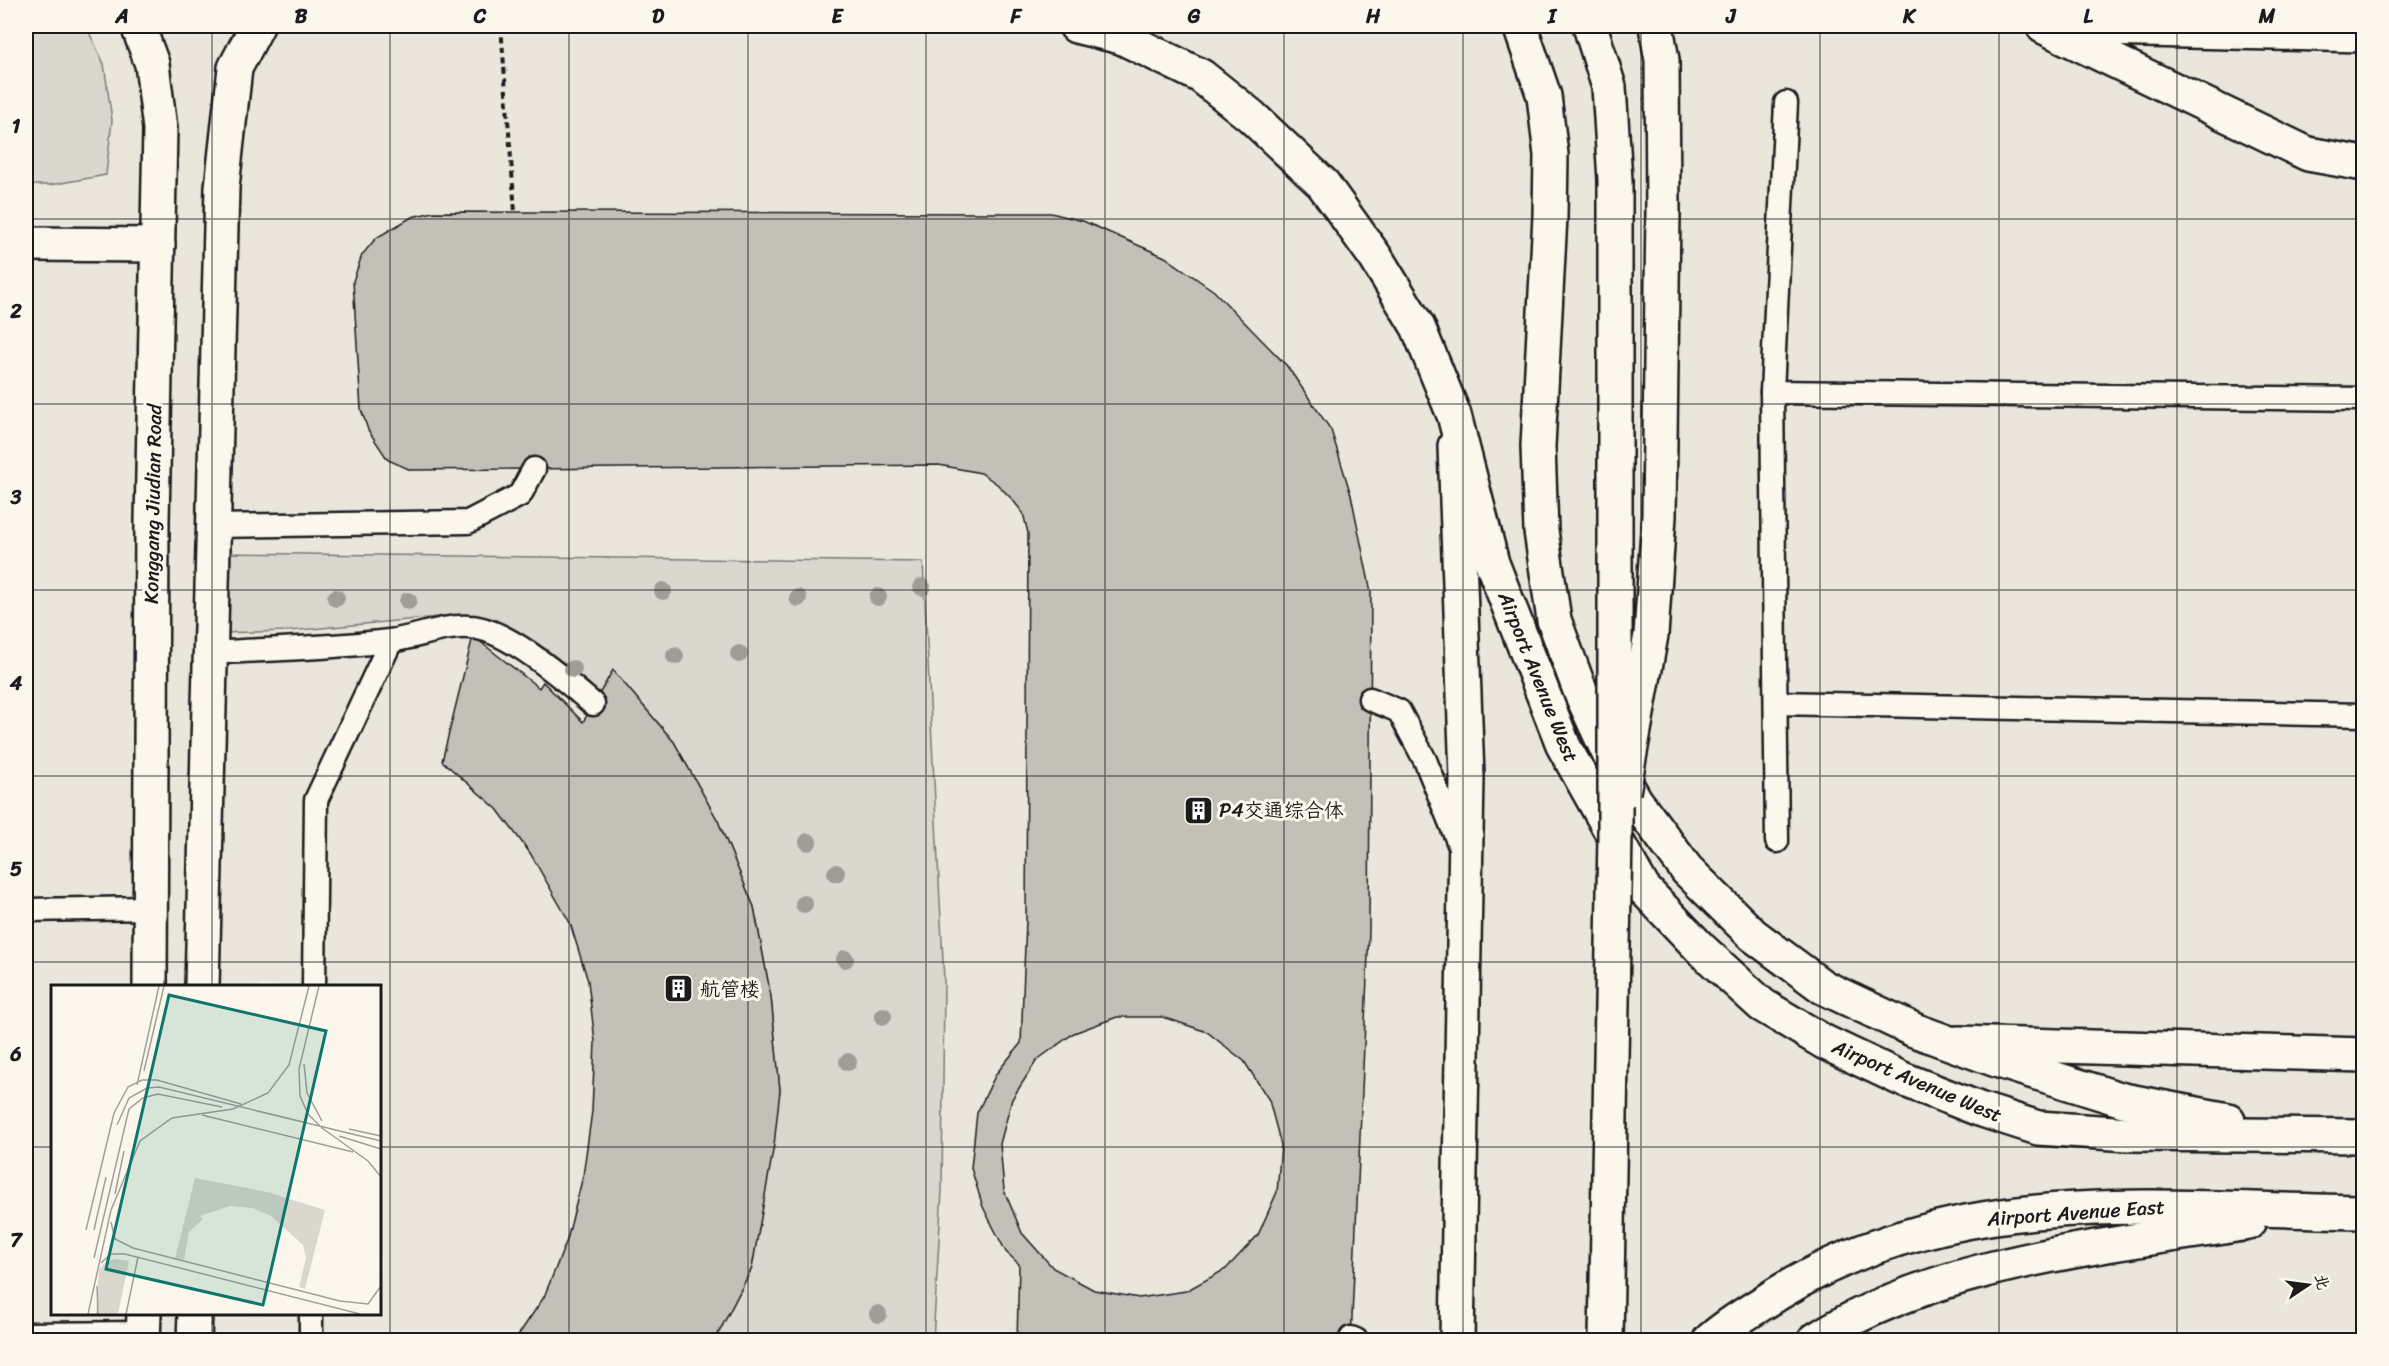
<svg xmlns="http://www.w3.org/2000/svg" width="2389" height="1366" font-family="Sriracha,'LXGW WenKai TC',sans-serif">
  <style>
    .built { fill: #eae6dc; fill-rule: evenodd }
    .green { fill: #dad7ce; stroke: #7b7a75; stroke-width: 1.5 }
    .building { fill: #c3c0b8; stroke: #1c1c1c; stroke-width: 1.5; fill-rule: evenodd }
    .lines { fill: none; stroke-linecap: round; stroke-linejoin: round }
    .lane-casing { stroke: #1c1c1c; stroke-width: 27 }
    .street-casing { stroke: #1c1c1c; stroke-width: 38 }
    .secondary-casing { stroke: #1c1c1c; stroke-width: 38 }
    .highway-casing { stroke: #1c1c1c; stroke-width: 38 }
    .path { stroke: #1c1c1c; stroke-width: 4; stroke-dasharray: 6 4.5; stroke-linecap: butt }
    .lane { stroke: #fbf7ec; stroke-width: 22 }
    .street { stroke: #fbf7ec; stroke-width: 33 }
    .secondary { stroke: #fbf7ec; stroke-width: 33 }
    .highway { stroke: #fbf7ec; stroke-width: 33 }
    .secondary-bridge-casing { stroke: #1c1c1c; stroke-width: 38; stroke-linecap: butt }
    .highway-bridge-casing { stroke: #1c1c1c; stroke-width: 38; stroke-linecap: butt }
    .secondary-bridge { stroke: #fbf7ec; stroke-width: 33 }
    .highway-bridge { stroke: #fbf7ec; stroke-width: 33 }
    .tree { fill: #a09d97 }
    .grid { fill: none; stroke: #1c1c1c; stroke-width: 1.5; stroke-opacity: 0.55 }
    .labels { text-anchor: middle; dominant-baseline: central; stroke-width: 6; stroke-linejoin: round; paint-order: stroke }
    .street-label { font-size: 20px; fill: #1c1c1c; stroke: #fbf7ec }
    .poi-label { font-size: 20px; fill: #1c1c1c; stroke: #fbf7ec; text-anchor: start }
    .inset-road { fill: none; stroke: #a29f99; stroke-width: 1.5 }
    .view { fill: #0f766e; fill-opacity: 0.15; stroke: #0f766e; stroke-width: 3 }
    .inset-edge { fill: none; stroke: #1c1c1c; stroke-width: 3 }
    .neatline { fill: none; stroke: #1c1c1c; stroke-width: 2 }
    .grid-label { font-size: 20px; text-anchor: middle; font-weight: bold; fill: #1c1c1c }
  </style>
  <rect width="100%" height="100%" fill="#fbf7ec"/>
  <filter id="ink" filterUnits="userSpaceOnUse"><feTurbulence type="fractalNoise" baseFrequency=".0167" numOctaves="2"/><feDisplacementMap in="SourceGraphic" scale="12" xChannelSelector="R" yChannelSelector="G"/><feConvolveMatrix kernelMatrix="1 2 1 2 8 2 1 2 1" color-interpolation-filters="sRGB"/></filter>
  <g filter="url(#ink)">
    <path class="built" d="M26 26H2363V1340H26ZM52 986H380V1314H52Z"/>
    <g class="green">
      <path d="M26 26H86L104 64 112 120 106 175 50 185H26Z"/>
      <path d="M221 553 923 562 944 981 942 1191 933 1340H715L752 1268 780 1090 771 997 754 907 718 821 674 742 613 671 593 704 491 621 459 615 290 631 220 633Z"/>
    </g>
    <g class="building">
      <path d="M433 212 1051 213 1083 221 1165 257 1214 291 1287 366 1331 430 1351 495 1371 592 1369 932 1351 1340H1017L1019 1264 1006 1252 983 1207 971 1168 977 1113 996 1074 1021 1043 1026 921 1028 533 1023 513 1012 499 997 484 981 473 939 465 411 470 388 460 368 430 361 409 353 281 362 255 376 238 412 217ZM1117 1017H1163L1207 1032 1244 1061 1269 1100 1281 1145 1277 1192 1258 1235 1226 1269 1186 1291 1139 1298 1094 1290 1053 1268 1022 1233 1004 1190 1000 1144 1012 1099 1037 1060 1074 1033Z"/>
      <path d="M473 636 539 688 543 682 583 722 613 670 674 742 718 821 754 907 771 997 780 1090 774 1145 752 1268 715 1340H515L544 1297 567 1240 583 1176 592 1111 595 1042 588 981 570 923 530 853 497 809 442 761Z"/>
    </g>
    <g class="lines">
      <defs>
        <g id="lane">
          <path d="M1786 103 1772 392 2364 399"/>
          <path d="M1772 392 1777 841"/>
          <path d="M212 526 468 522 520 495 534 469"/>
          <path d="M210 653C270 649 330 648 389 641 416 638 443 625 470 627 506 628 566 681 593 704"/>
          <path d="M1370 699 1399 711 1425 760 1461 849"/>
          <path d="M1776 703 2364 715"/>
          <path d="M26 910 152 908"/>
          <path d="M314 986 316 800 391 641"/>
          <path d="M26 1334 143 1333"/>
          <path d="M1351 1338 1356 1340"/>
          <path d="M311 1340V1314"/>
        </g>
        <g id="street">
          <path d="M2044 27 2308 154 2364 164"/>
          <path d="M2056 28 2364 35"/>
          <path d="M1958 1043 2364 1055"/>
        </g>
        <g id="secondary">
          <path d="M138 26 152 64 160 129 152 521 150 986"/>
          <path d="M26 244 158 245"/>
          <path d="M1455 446 1467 777 1457 1340"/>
          <path d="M202 986 222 187 235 68 257 26"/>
          <path d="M143 1340 144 1314"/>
          <path d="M194 1340 195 1314"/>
        </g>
        <g id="highway">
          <path d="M1076 26 1121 37 1201 76 1251 116 1323 184 1376 258 1418 327 1454 415 1492 563 1564 747 1643 888 1702 950 1762 1005 1824 1042 1900 1078 1979 1109 2038 1128 2129 1134 2364 1136"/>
          <path d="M1520 26 1544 96 1551 155 1550 216 1538 446 1541 531 1554 620 1581 693 1611 758 1635 800 1687 870 1753 935 1823 987 1914 1030 1999 1061 2123 1100 2228 1120"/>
          <path d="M1710 1340C1730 1322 1754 1309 1777 1294 1957 1182 2162 1209 2364 1212"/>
          <path d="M1815 1340C1936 1262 2108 1246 2248 1223"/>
        </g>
      </defs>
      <use href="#lane" class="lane-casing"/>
      <use href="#street" class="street-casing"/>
      <use href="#secondary" class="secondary-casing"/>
      <use href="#highway" class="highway-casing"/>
      <path class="path" d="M501 26 515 212"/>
      <use href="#lane" class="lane"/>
      <use href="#street" class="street"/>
      <use href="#secondary" class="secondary"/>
      <use href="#highway" class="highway"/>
      <defs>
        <path id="secondary-bridge" d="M1623 792 1651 635 1659 516 1663 212 1662 60 1656 26"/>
        <path id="highway-bridge" d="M1590 26 1609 87 1615 180V835L1606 1340"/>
      </defs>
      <use href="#secondary-bridge" class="secondary-bridge-casing"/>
      <use href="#highway-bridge" class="highway-bridge-casing"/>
      <use href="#secondary-bridge" class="secondary-bridge"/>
      <use href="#highway-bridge" class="highway-bridge"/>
    </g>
    <g class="tree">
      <circle cx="922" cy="587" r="9"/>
      <circle cx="663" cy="591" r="9"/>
      <circle cx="878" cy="597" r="9"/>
      <circle cx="336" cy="598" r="9"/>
      <circle cx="798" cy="598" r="9"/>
      <circle cx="408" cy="601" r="9"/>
      <circle cx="739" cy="654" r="9"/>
      <circle cx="675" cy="656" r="9"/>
      <circle cx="573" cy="669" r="9"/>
      <circle cx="808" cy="842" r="9"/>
      <circle cx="836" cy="873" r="9"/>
      <circle cx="804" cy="904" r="9"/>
      <circle cx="845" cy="959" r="9"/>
      <circle cx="883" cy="1016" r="9"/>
      <circle cx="848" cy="1062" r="9"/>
      <circle cx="878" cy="1314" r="9"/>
    </g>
  </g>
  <path class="grid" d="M212 26V986M390 26V1340M569 26V1340M748 26V1340M926 26V1340M1105 26V1340M1284 26V1340M1463 26V1340M1641 26V1340M1820 26V1340M1999 26V1340M2177 26V1340M26 219H2364M26 404H2364M26 590H2364M26 776H2364M26 962H2364M26 1147H52M380 1147H2364M212 1314V1340"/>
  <defs>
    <symbol id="building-square" viewBox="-11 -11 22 22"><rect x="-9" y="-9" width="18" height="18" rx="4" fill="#1c1c1c" stroke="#fbf7ec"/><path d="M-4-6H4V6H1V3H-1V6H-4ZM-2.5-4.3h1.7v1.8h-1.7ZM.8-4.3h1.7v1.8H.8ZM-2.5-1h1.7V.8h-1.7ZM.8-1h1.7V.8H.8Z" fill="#fff"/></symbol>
  </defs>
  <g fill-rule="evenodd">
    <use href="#building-square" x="1182" y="794" width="33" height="33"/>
    <use href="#building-square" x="662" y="972" width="33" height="33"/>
  </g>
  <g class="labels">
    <g class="street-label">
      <text transform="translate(153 504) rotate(-89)">Konggang Jiudian Road</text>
      <text transform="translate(1538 677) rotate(68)">Airport Avenue West</text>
      <text transform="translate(1917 1081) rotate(23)">Airport Avenue West</text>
      <text transform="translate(2076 1213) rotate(-4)">Airport Avenue East</text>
    </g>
    <g class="poi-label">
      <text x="1219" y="810">P4交通综合体</text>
      <text x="700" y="989">航管楼</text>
    </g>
  </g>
  <g transform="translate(51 985)">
    <rect width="330" height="330" fill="#fbf7ec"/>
    <path d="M144 193 216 207 274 225 254 304 248 302 255 273 252 260 220 231 201 223 179 221 149 231 152 234 138 247 133 275 124 273ZM65 274 78 276 67 329H45L48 284 56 276Z" fill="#dad7ce"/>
    <path class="inset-road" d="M268 1 248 84 249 111 257 129 271 143 317 176 330 192M253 79 256 108 271 136M93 86 113 1M86 100 108 1M151 130 302 167M66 140 78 113 96 103 108 102 330 156M298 144 330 151M288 151 330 164M64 209 73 166M60 237 64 254 82 263 289 316 317 319 330 301M35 245 63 128 77 102 91 95H106L190 119M43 245 55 192M43 273 78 124 92 113 107 109 171 122M50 278 60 269H74L309 329M46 301 47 329M37 329 60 225 89 156 121 133 182 124 217 108 238 80 258 1M75 329 87 272"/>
    <path class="view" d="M118 10 275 46 212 320 55 284Z"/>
    <rect width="330" height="330" class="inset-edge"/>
  </g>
  <rect width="2389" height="1366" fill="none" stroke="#fbf7ec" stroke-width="66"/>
  <g transform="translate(2308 1285) rotate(77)" stroke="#fbf7ec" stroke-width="4.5" paint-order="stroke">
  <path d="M0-4.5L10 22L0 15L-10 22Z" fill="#1c1c1c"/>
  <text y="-9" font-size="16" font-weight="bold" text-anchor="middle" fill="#1c1c1c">北</text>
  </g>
  <rect x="33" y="33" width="2323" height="1300" class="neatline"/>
  <g class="grid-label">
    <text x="122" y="23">A</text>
    <text x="301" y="23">B</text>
    <text x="480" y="23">C</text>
    <text x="658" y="23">D</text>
    <text x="837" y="23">E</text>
    <text x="1016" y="23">F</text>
    <text x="1194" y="23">G</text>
    <text x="1373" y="23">H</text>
    <text x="1552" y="23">I</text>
    <text x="1731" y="23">J</text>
    <text x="1909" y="23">K</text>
    <text x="2088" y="23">L</text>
    <text x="2267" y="23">M</text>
    <text x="16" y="133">1</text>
    <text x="16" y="318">2</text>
    <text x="16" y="504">3</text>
    <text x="16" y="690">4</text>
    <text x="16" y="876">5</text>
    <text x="16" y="1061">6</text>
    <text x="16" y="1247">7</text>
  </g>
</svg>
